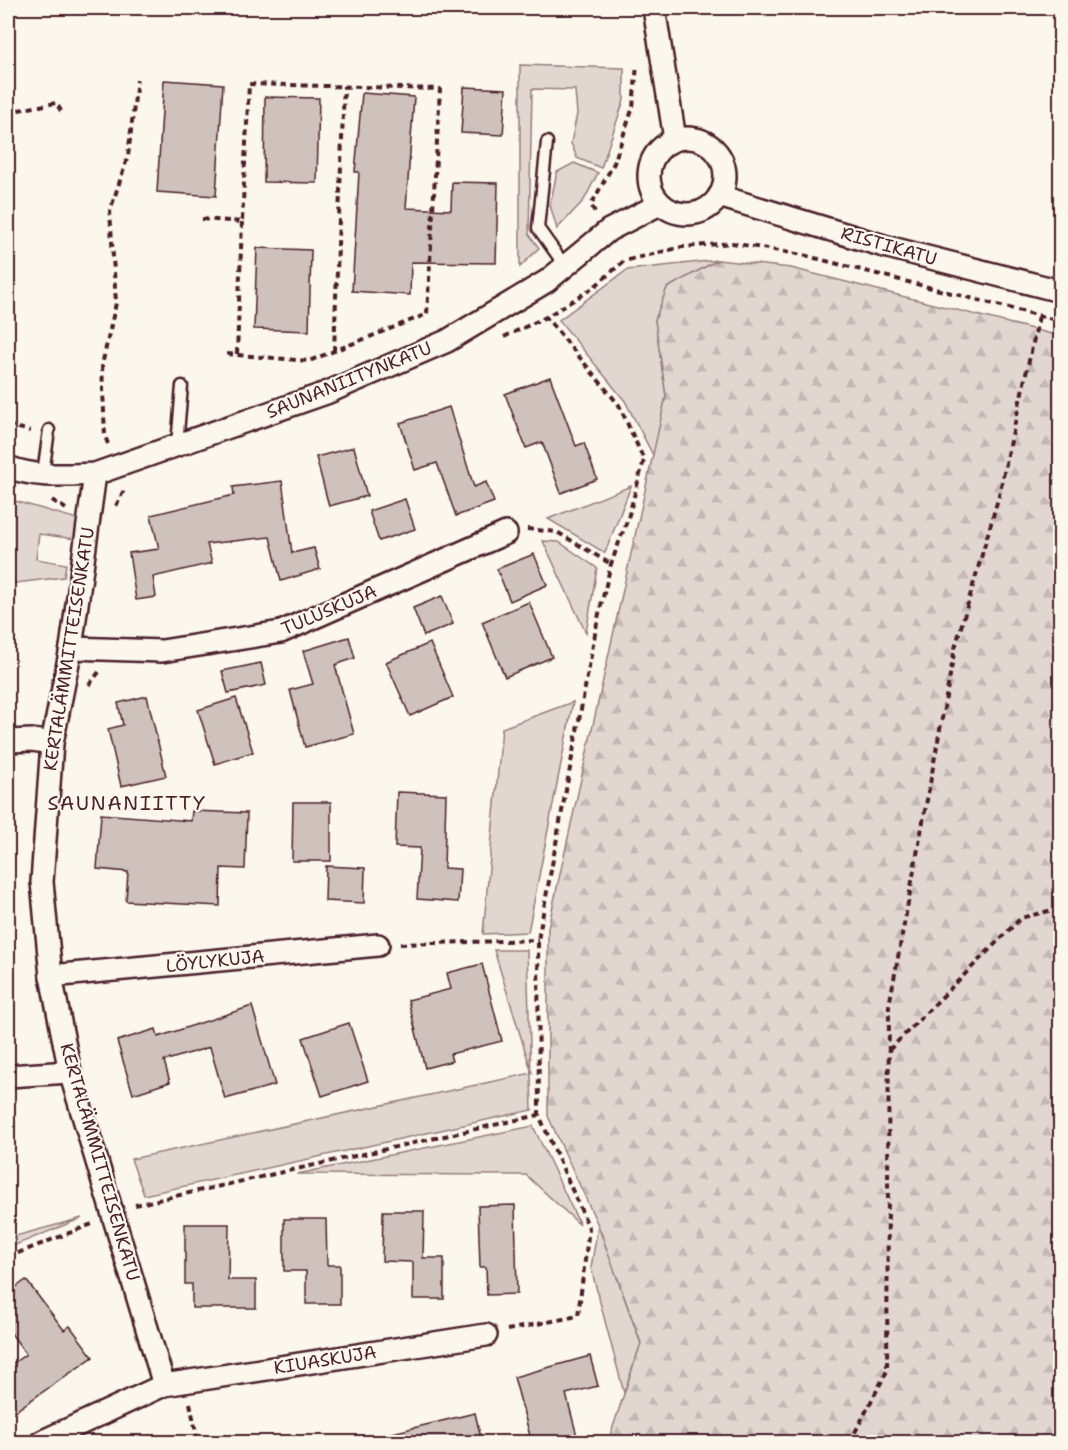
<svg xmlns="http://www.w3.org/2000/svg" width="1068" height="1450" font-family="'Shantell Sans',sans-serif">
  <style>
    .grass { fill: #e2d7d0; stroke: #967b7e; stroke-width: 1.5 }
    .forest { fill: url(#forest-firs); stroke: #967b7e; stroke-width: 1.5 }
    .building { fill: #cfc2bc; stroke: #4a1f2b; stroke-width: 1.5 }
    .lines { fill: none; stroke-linecap: round; stroke-linejoin: round }
    .service-casing { stroke: #4a1f2b; stroke-width: 15 }
    .minor-casing { stroke: #4a1f2b; stroke-width: 26 }
    .path { stroke: #4a1f2b; stroke-width: 4; stroke-dasharray: 6 4.5; stroke-linecap: butt }
    .service { stroke: #fbf7ec; stroke-width: 10 }
    .minor { stroke: #fbf7ec; stroke-width: 21 }
    .labels { text-anchor: middle; dominant-baseline: central; stroke-width: 4.5; stroke-linejoin: round; paint-order: stroke }
    .street-label { font-size: 18px; fill: #4a1f2b; stroke: #fbf7ec }
    .neighbourhood-label { font-size: 20px; letter-spacing: 1.5px; fill: #4a1f2b; stroke: #fbf7ec }
  </style>
  <defs>
    <pattern id="forest-firs" width="22" height="20" patternUnits="userSpaceOnUse" patternTransform="scale(1.5)"><rect width="22" height="20" fill="#e2d7d0"/><path d="M5 1l3.5 6h-7zM16 11l3.5 6h-7z" fill="#c3b8b3"/></pattern>
  </defs>
  <rect width="100%" height="100%" fill="#fbf7ec"/>
  <filter id="ink" filterUnits="userSpaceOnUse"><feTurbulence type="fractalNoise" baseFrequency=".0167" numOctaves="2"/><feDisplacementMap in="SourceGraphic" scale="12" xChannelSelector="R" yChannelSelector="G"/><feConvolveMatrix kernelMatrix="1 2 1 2 8 2 1 2 1" color-interpolation-filters="sRGB"/></filter>
  <g filter="url(#ink)">
    <g class="grass">
      <path d="M520 65 624 68V100L601 168 577 158 571 143 577 114 575 90 532 89 529 234 539 248 520 267Z"/>
      <path d="M574 163 598 173 584 200 557 229 550 205 557 172Z"/>
      <path d="M718 260 667 288 655 320 666 396 654 457 625 401 559 320 627 270Z"/>
      <path d="M631 486 605 553 548 519Z"/>
      <path d="M8 499 77 519 75 539 39 534 36 559 66 564 64 577 8 584Z"/>
      <path d="M543 541 559 542 597 568 586 633Z"/>
      <path d="M573 702 528 932 483 934 502 728Z"/>
      <path d="M494 950H527L532 1110 144 1195 131 1159 532 1073Z"/>
      <path d="M533 1126 580 1225 526 1175 297 1174Z"/>
      <path d="M82 1218 8 1248V1238Z"/>
      <path d="M598 1225 641 1344 624 1393 591 1268Z"/>
    </g>
    <path class="forest" d="M718 260 791 268 1060 336V1442H608L641 1343 598 1225 548 1116V928L666 396 655 320 667 288Z"/>
    <g class="building">
      <path d="M164 80 223 84 216 196 157 192Z"/>
      <path d="M464 87 506 89 503 135 461 133Z"/>
      <path d="M362 93 414 97 406 208 451 210 452 182 498 183 496 263 411 262 410 295 352 291 359 172H355Z"/>
      <path d="M265 97 319 98 317 183 264 182Z"/>
      <path d="M257 248 311 250 309 331 254 329Z"/>
      <path d="M550 377 576 446 584 443 597 479 561 493 542 442 526 448 505 394Z"/>
      <path d="M449 407 474 487 486 482 494 502 456 516 437 463 415 470 400 423Z"/>
      <path d="M354 447 367 496 329 506 316 457Z"/>
      <path d="M282 481 292 553 314 548 320 569 281 581 270 537 207 544 212 563 153 577 156 597 136 600 129 553 159 549 151 515 234 495 233 487Z"/>
      <path d="M405 499 415 529 379 541 369 511Z"/>
      <path d="M534 554 547 585 510 601 497 569Z"/>
      <path d="M442 596 453 624 424 636 413 608Z"/>
      <path d="M529 602 552 657 505 677 482 622Z"/>
      <path d="M349 637 355 658 335 665 354 734 305 747 290 690 313 684 303 651Z"/>
      <path d="M430 643 453 697 410 716 386 662Z"/>
      <path d="M261 663 266 685 228 693 222 671Z"/>
      <path d="M147 696 166 776 121 786 108 729 123 725 118 703Z"/>
      <path d="M236 698 253 752 215 764 198 710Z"/>
      <path d="M397 792 446 794 444 868 460 869 458 902 417 899 420 848 395 847Z"/>
      <path d="M293 802H331V861H292Z"/>
      <path d="M192 811 247 813 245 869 221 868 220 906 126 901 128 872 97 869 101 814 191 821Z"/>
      <path d="M326 866 365 868 364 903 325 901Z"/>
      <path d="M482 964 502 1041 450 1054 452 1061 425 1068 408 1000 451 989 447 973Z"/>
      <path d="M252 1006 275 1085 225 1099 210 1047 164 1061 170 1082 133 1094 117 1041 156 1029 158 1037Z"/>
      <path d="M349 1023 368 1081 322 1096 303 1038Z"/>
      <path d="M515 1205 517 1294 487 1295 486 1267H480L478 1206Z"/>
      <path d="M383 1211H424L423 1258H444V1299H413V1262L382 1261Z"/>
      <path d="M284 1219H326L327 1265H340V1304H306V1271H284Z"/>
      <path d="M185 1224H229L228 1280H256V1308H192V1284H185Z"/>
      <path d="M26 1280 64 1330 70 1326 93 1357 8 1416V1367L26 1354 8 1329V1293Z"/>
      <path d="M590 1356 598 1386 566 1394 577 1436 554 1443H532L514 1377Z"/>
      <path d="M475 1413 482 1443H389L388 1434Z"/>
    </g>
    <g class="lines">
      <defs>
        <g id="service">
          <path d="M547 142 538 228 565 266"/>
          <path d="M177 445 182 386"/>
          <path d="M43 474 49 430"/>
        </g>
        <g id="minor">
          <path d="M654 8 675 139"/>
          <circle cx="687" cy="176" r="38"/>
          <path d="M719 196 884 246 1060 291"/>
          <path d="M8 467C36 478 66 475 95 474L326 393 447 341 547 281 609 230 660 204"/>
          <path d="M95 474 71 648 52 743 42 882 51 976 70 1072 164 1385"/>
          <path d="M71 648 162 651 281 632 506 533"/>
          <path d="M8 741 32 740 52 743"/>
          <path d="M51 976 378 945"/>
          <path d="M8 1076 70 1072"/>
          <path d="M41 1442 164 1385 486 1335"/>
        </g>
      </defs>
      <use href="#service" class="service-casing"/>
      <use href="#minor" class="minor-casing"/>
      <g class="path">
        <path d="M8 112 56 103 63 114"/>
        <path d="M595 212 591 205 614 163 633 107 637 65"/>
        <path d="M202 219 242 222 249 84 440 89 427 314 309 361 226 354"/>
        <path d="M504 337 546 317 593 288 624 261 682 247 732 243 803 255 1060 321"/>
        <path d="M334 351 344 86"/>
        <path d="M237 354 242 222"/>
        <path d="M8 425 30 431"/>
        <path d="M108 444 105 436 102 365 116 303 110 211 128 156 137 80"/>
        <path d="M52 500 66 509"/>
        <path d="M116 506 125 488"/>
        <path d="M527 529 557 532 611 564"/>
        <path d="M89 685 99 672"/>
        <path d="M400 944 538 940"/>
        <path d="M889 1050 1021 918 1060 908"/>
        <path d="M135 1205 539 1115"/>
        <path d="M8 1257 92 1224"/>
        <path d="M507 1330 578 1316 589 1228 539 1115 538 940 598 618 611 564 628 518 644 460 619 405 546 317"/>
        <path d="M190 1403 198 1442"/>
        <path d="M850 1442 887 1371 889 1006 955 648 998 499 1039 316"/>
      </g>
      <use href="#service" class="service"/>
      <use href="#minor" class="minor"/>
    </g>
  </g>
  <g class="labels">
    <g class="street-label">
      <text transform="translate(889 246) rotate(16)">RISTIKATU</text>
      <text transform="translate(349 380) rotate(-22)">SAUNANIITYNKATU</text>
      <text transform="translate(329 610) rotate(-23)">TULUSKUJA</text>
      <text transform="translate(69 649) rotate(-81)">KERTALÄMMITTEISENKATU</text>
      <text transform="translate(215 961) rotate(-6)">LÖYLYKUJA</text>
      <text transform="translate(100 1162) rotate(74)">KERTALÄMMITTEISENKATU</text>
      <text transform="translate(325 1360) rotate(-9)">KIUASKUJA</text>
    </g>
    <g class="neighbourhood-label">
      <text x="127" y="803">SAUNANIITTY</text>
    </g>
  </g>
  <rect width="1068" height="1450" fill="none" stroke="#fbf7ec" stroke-width="30"/>
  <rect x="15" y="15" width="1038" height="1420" fill="none" stroke="#4a1f2b" stroke-width="2" filter="url(#ink)"/>
</svg>
